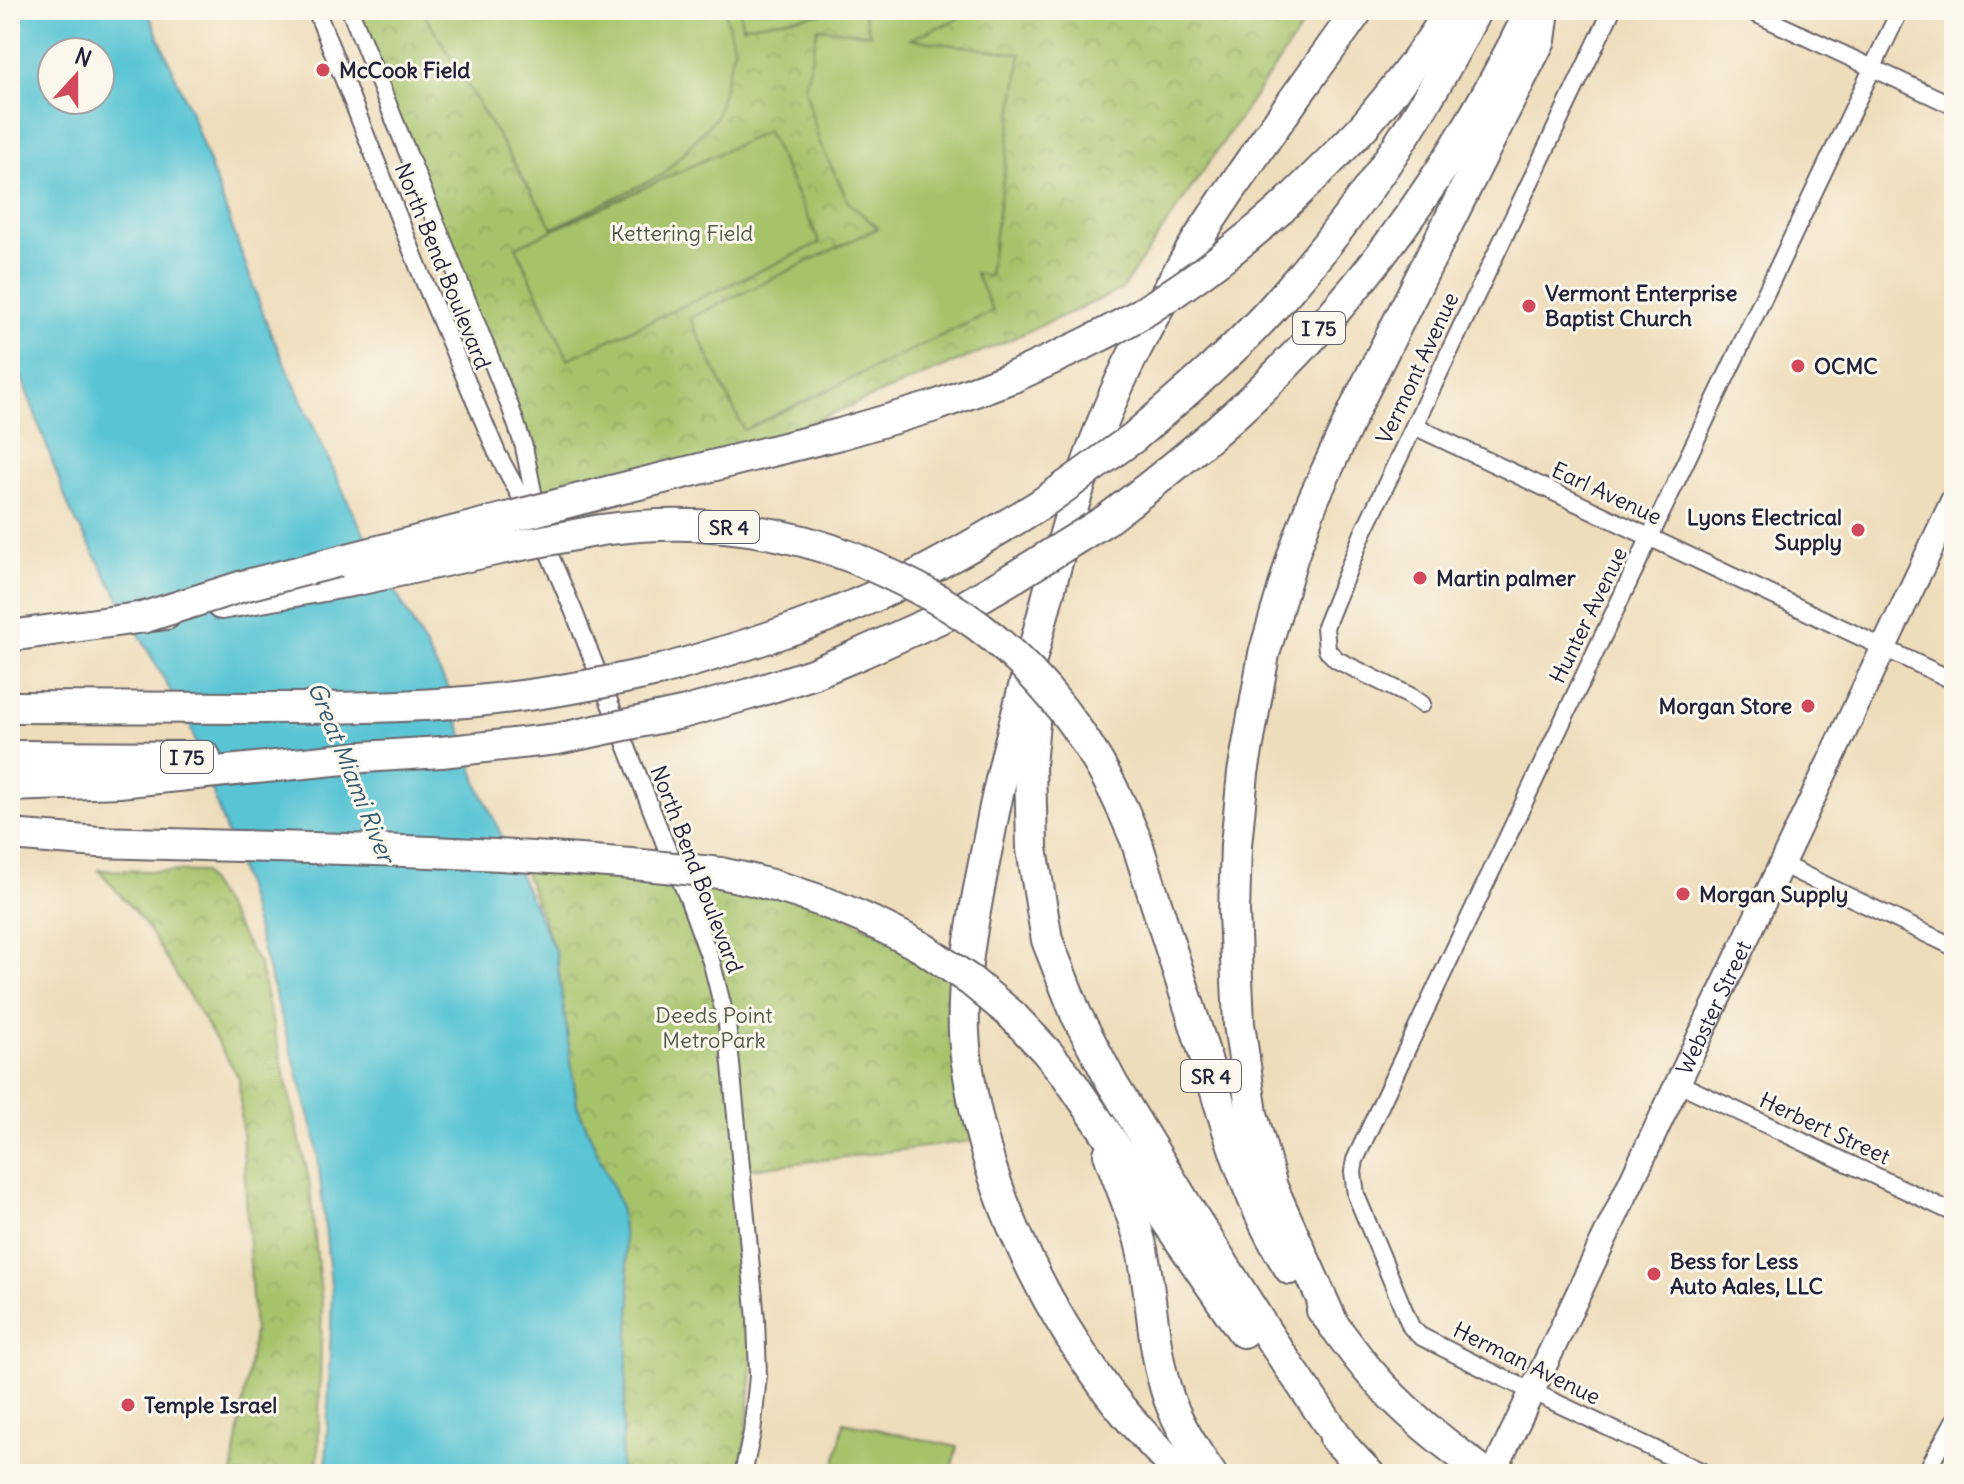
<svg xmlns="http://www.w3.org/2000/svg" width="1964" height="1484" font-family="Delius,sans-serif">
  <style>
    .park { fill: url(#park-crowns); stroke: #647252; stroke-width: 2 }
    .garden { fill: #a7c36a; stroke: #647252; stroke-width: 2 }
    .water { fill: #59c4d4; stroke: #3e7388; stroke-width: 2; fill-rule: evenodd }
    .lines { fill: none; stroke-linecap: round; stroke-linejoin: round }
    .street-casing { stroke: #696368; stroke-width: 20 }
    .secondary-casing { stroke: #696368; stroke-width: 28 }
    .highway-casing { stroke: #696368; stroke-width: 34 }
    .street { stroke: #fff; stroke-width: 16 }
    .secondary { stroke: #fff; stroke-width: 24 }
    .highway { stroke: #fff; stroke-width: 30 }
    .highway-bridge-casing { stroke: #696368; stroke-width: 34; stroke-linecap: butt }
    .highway-bridge { stroke: #fff; stroke-width: 30 }
    .poi-dot { fill: #d1495b; stroke: #fbf7ec; stroke-width: 3 }
    .labels { text-anchor: middle; dominant-baseline: central; stroke-width: 6; stroke-linejoin: round; paint-order: stroke }
    .shield { fill: #fbf7ec; stroke: #636270; stroke-width: 2 }
    .shield-label { font-size: 20px; font-weight: bold; fill: #22223b }
    .poi-label { font-size: 22px; font-weight: bold; fill: #22223b; stroke: #fbf7ec; text-anchor: start }
    .park-label { font-size: 22px; fill: #515a4b; stroke: #fbf7ec }
    .street-label { font-size: 22px; fill: #22223b; stroke: #fbf7ec }
    .water-label { font-size: 24px; font-style: italic; fill: #355b71; stroke: #fbf7ec }
  </style>
  <defs>
    <pattern id="park-crowns" width="20" height="18" patternUnits="userSpaceOnUse" patternTransform="scale(2)"><rect width="20" height="18" fill="#a7c36a"/><path d="M2 6a3 3 0 1 1 6 0M12 15a3 3 0 1 1 6 0" fill="none" stroke="#8fa75d"/></pattern>
  </defs>
  <rect width="100%" height="100%" fill="#fbf7ec"/>
  <filter id="ink" filterUnits="userSpaceOnUse"><feTurbulence type="fractalNoise" baseFrequency=".0125" numOctaves="2"/><feDisplacementMap in="SourceGraphic" scale="16" xChannelSelector="R" yChannelSelector="G"/><feConvolveMatrix kernelMatrix="1 2 1 2 8 2 1 2 1" color-interpolation-filters="sRGB"/></filter>
  <filter id="wash" filterUnits="userSpaceOnUse"><feTurbulence type="fractalNoise" baseFrequency=".006" numOctaves="4" result="noise"/><feDisplacementMap in="SourceGraphic" scale="32" xChannelSelector="R" yChannelSelector="G"/><feGaussianBlur stdDeviation="1.8" result="paint"/><feColorMatrix in="noise" values="0 0 0 0 0 0 0 0 0 0 0 0 0 0 0 0 0 1.4 0 .05"/><feComposite in="paint" operator="in"/></filter>
  <g filter="url(#wash)">
    <rect width="100%" height="100%" fill="#edb"/>
    <g class="park">
      <path d="M350 10H1314L1121 290 1000 344 541 534 524 447Z"/>
      <path d="M519 857 801 893 971 981 946 998 981 1140 742 1170 756 1319 743 1474H620L631 1300 620 1205 577 1105 556 953Z"/>
      <path d="M99 870 203 872 259 964 309 1180 322 1305 318 1457 315 1474H232L254 1332 239 1078 145 924Z"/>
    </g>
    <g class="garden">
      <path d="M422 10H725L734 49 716 117 664 174 553 228Z"/>
      <path d="M740 10H846L742 26Z"/>
      <path d="M862 10H978L910 39 1021 54 989 276 975 273 993 311 744 430 690 318 878 228 849 203 819 141 805 88 818 28 870 34Z"/>
      <path d="M1200 10H1275L1269 26Z"/>
      <path d="M767 131 820 243 568 359 516 247Z"/>
      <path d="M844 1422 957 1447 951 1474H833Z"/>
    </g>
    <path class="water" d="M10 10H147L190 110 268 327 355 517 448 688 478 785 556 953 577 1105 620 1205 631 1300 620 1474H326L332 1294 316 1139 244 884 190 726 70 510 10 345ZM52 52H100V100H52Z"/>
  </g>
  <g filter="url(#ink)">
    <g class="lines">
      <defs>
        <g id="street">
          <path d="M316 10 424 281 497 453 531 516"/>
          <path d="M350 10 511 409 524 447 538 517"/>
          <path d="M1748 10 1954 106"/>
          <path d="M1414 426 1954 681"/>
          <path d="M542 537 574 612 665 844 688 898 712 964 727 1024 756 1319 758 1376 752 1433 743 1474"/>
          <path d="M1422 704 1410 696 1337 660 1327 650 1325 627 1363 533 1612 10"/>
          <path d="M1781 864 1954 947"/>
          <path d="M1678 1083 1954 1213"/>
          <path d="M1707 1474 1493 1373 1420 1336 1411 1327 1356 1195 1353 1172 1355 1160 1388 1089 1900 10"/>
          <path d="M1925 1474 1954 1421"/>
        </g>
        <g id="secondary">
          <path id="s1" d="M1493 1474 1954 499"/>
        </g>
        <g id="highway">
          <path d="M1281 209C1310 181 1338 154 1365 125 1396 89 1425 50 1451 10"/>
          <path d="M1133 438C1180 397 1229 356 1271 310 1352 220 1422 118 1476 10"/>
          <path d="M611 491 840 434 935 406 1013 377"/>
          <path d="M1106 520C1163 477 1218 432 1269 382 1377 275 1465 146 1531 10"/>
          <path d="M601 530C688 518 771 525 854 558"/>
          <path d="M221 604 357 580"/>
          <path d="M10 636 166 614"/>
          <path d="M662 670C735 649 807 627 875 596 933 569 987 537 1041 504"/>
          <path d="M1036 701 1030 765 1032 849 1047 940 1076 1014 1112 1083 1193 1216 1270 1338 1347 1451"/>
          <path d="M682 713 750 694 812 674 855 656 958 610 1016 576"/>
          <path d="M10 756 205 757"/>
          <path d="M10 786 119 782 363 757"/>
          <path d="M1123 810 1136 840C1158 910 1181 980 1203 1049 1226 1125 1247 1202 1290 1269"/>
          <path d="M10 835 99 842"/>
          <path d="M720 873C793 887 859 912 923 948"/>
          <path d="M1012 1015 1046 1051 1067 1076 1243 1332"/>
          <path d="M1109 1154C1119 1183 1132 1212 1140 1241 1153 1293 1151 1348 1169 1399 1179 1426 1194 1450 1211 1474"/>
          <path d="M1322 1310C1338 1330 1352 1351 1368 1370 1402 1411 1444 1443 1486 1474"/>
          <path d="M1334 1326 1272 1187 1252 1114 1239 1024 1234 913 1236 845 1243 773 1264 654 1293 555 1313 500 1358 402 1540 40 1544 10"/>
          <path d="M1335 1438 1369 1474"/>
          <path d="M1181 1474C1153 1445 1124 1415 1101 1382 1033 1288 983 1178 967 1063 955 988 978 897 992 822 1003 764 1019 706 1034 649 1060 547 1087 443 1136 349 1156 311 1177 272 1200 236 1249 159 1305 85 1358 10"/>
        </g>
      </defs>
      <use href="#street" class="street-casing"/>
      <use href="#secondary" class="secondary-casing"/>
      <use href="#highway" class="highway-casing"/>
      <use href="#street" class="street"/>
      <use href="#secondary" class="secondary"/>
      <use href="#highway" class="highway"/>
      <defs>
        <g id="highway-bridge">
          <path d="M1013 377C1059 356 1107 335 1150 308 1196 279 1240 245 1281 209"/>
          <path d="M1041 504 1133 438"/>
          <path d="M854 558C897 577 939 597 977 625 1040 672 1091 739 1123 810"/>
          <path d="M1016 576 1106 520"/>
          <path d="M357 580 500 549 601 530"/>
          <path d="M142 618 243 586 611 491"/>
          <path d="M10 707C91 708 172 708 253 708 327 708 402 708 477 701 540 695 601 684 662 670"/>
          <path d="M363 757 441 752 557 739 682 713"/>
          <path d="M99 842C306 849 515 849 720 873"/>
          <path d="M923 948 971 981 1012 1015"/>
        </g>
      </defs>
      <use href="#highway-bridge" class="highway-bridge-casing"/>
      <use href="#highway-bridge" class="highway-bridge"/>
    </g>
  </g>
  <g class="poi-dot">
    <circle cx="323" cy="70" r="8"/>
    <circle cx="1529" cy="306" r="8"/>
    <circle cx="1798" cy="366" r="8"/>
    <circle cx="1858" cy="530" r="8"/>
    <circle cx="1420" cy="578" r="8"/>
    <circle cx="1808" cy="706" r="8"/>
    <circle cx="1683" cy="894" r="8"/>
    <circle cx="1654" cy="1274" r="8"/>
    <circle cx="128" cy="1405" r="8"/>
  </g>
  <g class="labels">
    <g class="shield">
      <rect x="1293" y="312" width="52" height="32" rx="6"/>
      <rect x="699" y="511" width="60" height="32" rx="6"/>
      <rect x="161" y="741" width="52" height="32" rx="6"/>
      <rect x="1181" y="1060" width="60" height="32" rx="6"/>
    </g>
    <g class="shield-label">
      <text x="1319" y="328">I 75</text>
      <text x="729" y="527">SR 4</text>
      <text x="187" y="757">I 75</text>
      <text x="1211" y="1076">SR 4</text>
    </g>
    <g class="poi-label">
      <text x="339" y="70">McCook Field</text>
      <text x="1545" y="293">Vermont Enterprise<tspan x="1545" dy="25">Baptist Church</tspan></text>
      <text x="1814" y="366">OCMC</text>
      <text x="1842" y="517" text-anchor="end">Lyons Electrical<tspan x="1842" dy="25">Supply</tspan></text>
      <text x="1436" y="578">Martin palmer</text>
      <text x="1792" y="706" text-anchor="end">Morgan Store</text>
      <text x="1699" y="894">Morgan Supply</text>
      <text x="1670" y="1261">Bess for Less<tspan x="1670" dy="25">Auto Aales, LLC</tspan></text>
      <text x="144" y="1405">Temple Israel</text>
    </g>
    <g class="park-label">
      <text x="682" y="233">Kettering Field</text>
      <text x="714" y="1015">Deeds Point<tspan x="714" dy="25">MetroPark</tspan></text>
    </g>
    <g class="street-label">
      <text transform="translate(443 266) rotate(68)">North Bend Boulevard</text>
      <text transform="translate(1417 368) rotate(-65)">Vermont Avenue</text>
      <text transform="translate(1607 493) rotate(25)">Earl Avenue</text>
      <text transform="translate(1588 615) rotate(-64)">Hunter Avenue</text>
      <text transform="translate(697 869) rotate(69)">North Bend Boulevard</text>
      <text stroke="none"><textPath href="#s1" startOffset="516">Webster Street</textPath></text>
      <text transform="translate(1825 1128) rotate(25)">Herbert Street</text>
      <text transform="translate(1527 1363) rotate(26)">Herman Avenue</text>
    </g>
    <g class="water-label">
      <text transform="translate(352 772) rotate(68)">Great Miami River</text>
    </g>
  </g>
  <rect width="1964" height="1484" fill="none" stroke="#fbf7ec" stroke-width="40"/>
  <g transform="translate(76 76) rotate(21)"><circle r="38" fill="#fbf7ec" stroke="#a4a2a5" stroke-width="2"/>
  <path d="M0-6L14 30L0 20L-14 30Z" fill="#d1495b"/>
  <text y="-12" font-size="22" font-weight="bold" text-anchor="middle" fill="#22223b">N</text>
  </g>
</svg>
